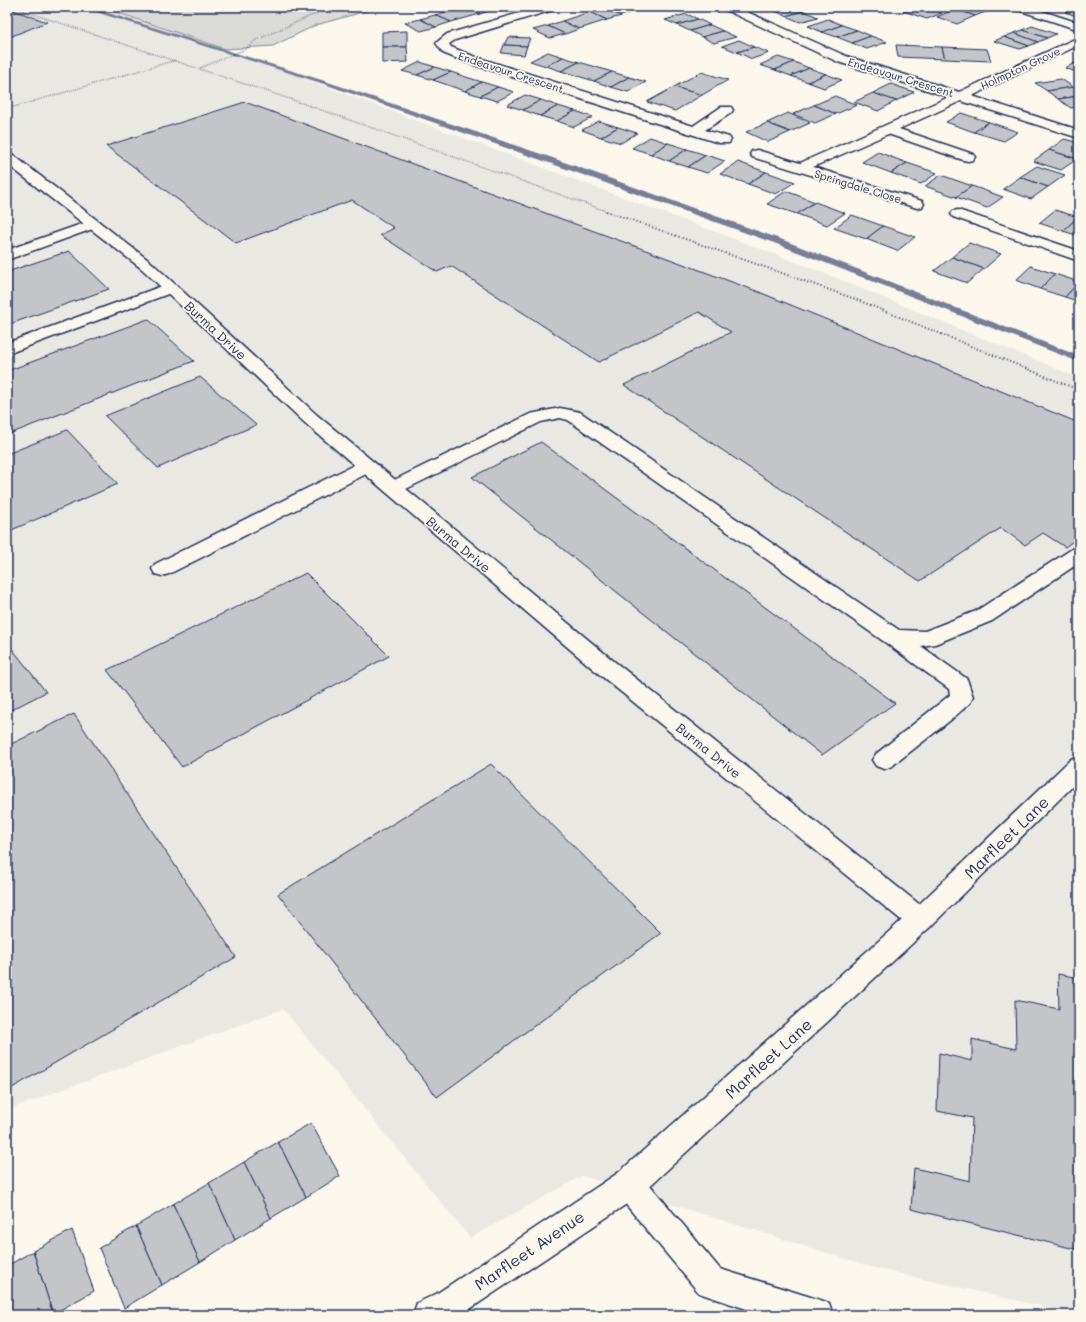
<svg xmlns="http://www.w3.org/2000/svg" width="1086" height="1322" font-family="Mali,sans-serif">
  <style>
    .built { fill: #eae8e2 }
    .green { fill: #dadad7; stroke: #7a849a }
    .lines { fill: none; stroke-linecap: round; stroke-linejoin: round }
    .stream { fill: #747e96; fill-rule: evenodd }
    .building { fill: #c3c5c9; stroke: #1b2f5e }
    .service-casing { stroke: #1b2f5e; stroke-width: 3 }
    .minor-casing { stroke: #1b2f5e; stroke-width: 3 }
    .tertiary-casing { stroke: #1b2f5e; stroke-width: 3 }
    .path-far1 { stroke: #1b2f5e; stroke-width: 1.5; stroke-dasharray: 0.5 1.5; stroke-linecap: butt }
    .path { stroke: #1b2f5e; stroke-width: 2; stroke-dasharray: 1 2.5; stroke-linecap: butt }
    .service { fill: #fbf7ec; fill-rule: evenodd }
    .minor { fill: #fbf7ec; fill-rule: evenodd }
    .tertiary { fill: #fbf7ec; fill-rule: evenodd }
    .labels { text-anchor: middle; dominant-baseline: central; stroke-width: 3.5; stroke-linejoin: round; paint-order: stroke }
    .far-street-label { font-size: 11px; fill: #1b2f5e; stroke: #fbf7ec }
    .street-label { font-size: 13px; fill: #1b2f5e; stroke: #fbf7ec }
    .near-street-label { font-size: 16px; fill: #1b2f5e; stroke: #fbf7ec }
  </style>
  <rect width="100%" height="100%" fill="#fbf7ec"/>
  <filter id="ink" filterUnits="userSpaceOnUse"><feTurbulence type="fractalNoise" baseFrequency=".025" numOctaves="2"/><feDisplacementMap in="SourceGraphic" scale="8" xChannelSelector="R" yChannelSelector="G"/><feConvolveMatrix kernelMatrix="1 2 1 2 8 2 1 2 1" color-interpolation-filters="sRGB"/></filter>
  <g filter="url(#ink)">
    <path class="built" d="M7 7H101L225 49 809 267 1079 378V1315L875 1268 582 1176 470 1238 283 1009 7 1110Z"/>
    <path class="green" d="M101 7H381L316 25 273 46 225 49Z"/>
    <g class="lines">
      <path class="stream" d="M80 7H89L328 82 547 156 783 240 1079 356V362L777 244 541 160 324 84Z"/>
    </g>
    <g class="building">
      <path d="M462 7H466L480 14 451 22 435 15Z"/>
      <path d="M466 7H490L495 9 480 14Z"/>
      <path d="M607 7H624L635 11 621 16 604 8Z"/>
      <path d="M783 7H795L804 11 786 16 773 10Z"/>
      <path d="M912 7H925L942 13 927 19 903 11Z"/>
      <path d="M960 7H987L993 9 975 16 955 9Z"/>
      <path d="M1077 7H1079V17L1065 12Z"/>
      <path d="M7 8 47 22 7 38Z"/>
      <path d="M604 8 621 16 607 20 590 12Z"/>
      <path d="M955 9 975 16 957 24 937 17Z"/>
      <path d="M804 11 818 17 800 22 786 16Z"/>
      <path d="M590 12 607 20 579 29 562 21Z"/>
      <path d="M686 14 698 19 677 25 665 20Z"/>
      <path d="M435 15 451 22 436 27 420 19Z"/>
      <path d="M420 19 436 27 421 31 405 23Z"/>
      <path d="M698 19 710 25 690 31 677 25Z"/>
      <path d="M828 19 842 25 822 32 808 26Z"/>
      <path d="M562 21 579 29 565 34 548 26Z"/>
      <path d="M710 25 723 31 702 37 690 31Z"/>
      <path d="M842 25 857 30 837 37 822 32Z"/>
      <path d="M548 26 565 34 550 38 533 30Z"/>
      <path d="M1032 26 1056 34 1047 38 1023 30Z"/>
      <path d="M857 30 871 36 852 43 837 37Z"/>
      <path d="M1023 30 1047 38 1038 42 1014 33Z"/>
      <path d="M407 31V47H382V32Z"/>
      <path d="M723 31 736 37 714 43 702 37Z"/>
      <path d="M1014 33 1038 42 1029 46 1004 37Z"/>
      <path d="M871 36 887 42 867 49 852 43Z"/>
      <path d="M508 37 530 38 527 46 504 45Z"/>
      <path d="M1004 37 1029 46 1020 49 994 41Z"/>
      <path d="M739 40 754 47 737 52 722 46Z"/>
      <path d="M504 45 527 46 524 55 501 53Z"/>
      <path d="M896 45 942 47 945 59 898 57Z"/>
      <path d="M382 47H407L408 62 382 63Z"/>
      <path d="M754 47 769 53 752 59 737 52Z"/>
      <path d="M942 47 987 49 991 61 945 59Z"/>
      <path d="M548 52 563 57 546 66 530 61Z"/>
      <path d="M563 57 579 62 561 71 546 66Z"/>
      <path d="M778 57 794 62 775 70 760 65Z"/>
      <path d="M1079 61V73L1065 68Z"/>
      <path d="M420 62 435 67 417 75 402 71Z"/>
      <path d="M579 62 596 67 612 72 594 81 561 71Z"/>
      <path d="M794 62 809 68 791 76 775 70Z"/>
      <path d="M435 67 451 72 433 80 417 75Z"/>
      <path d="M809 68 826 74 808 82 791 76Z"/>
      <path d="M451 72 466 77 482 82 465 91 433 80Z"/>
      <path d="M612 72 629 77 611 87 594 81Z"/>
      <path d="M701 72 728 80 702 95 674 87Z"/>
      <path d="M826 74 842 80 824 88 808 82Z"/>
      <path d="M629 77 646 82 628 92 611 87Z"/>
      <path d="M1061 79 1073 87 1047 91 1035 83Z"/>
      <path d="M482 82 498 87 480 96 465 91Z"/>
      <path d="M891 84 914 92 896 101 873 93Z"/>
      <path d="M498 87 514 92 497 101 480 96Z"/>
      <path d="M674 87 702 95 675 111 647 102Z"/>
      <path d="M1073 87 1079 92V96L1058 99 1047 91Z"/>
      <path d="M873 93 896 101 878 111 854 102Z"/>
      <path d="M525 95 541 100 523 110 507 105Z"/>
      <path d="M835 96 857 105 836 114 814 105Z"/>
      <path d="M1079 96V107L1071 108 1058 99Z"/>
      <path d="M541 100 558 106 540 116 523 110Z"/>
      <path d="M245 102 759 292 1079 423V537L1065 547 1043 533 1025 545 1001 528 920 581 624 385 731 332 699 312 599 362 451 266 437 272 380 235 394 228 352 200 236 243 106 146Z"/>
      <path d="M814 105 836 114 815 123 793 114Z"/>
      <path d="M558 106 575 111 557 121 540 116Z"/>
      <path d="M575 111 593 117 574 127 557 121Z"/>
      <path d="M788 113 810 123 790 132 767 123Z"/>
      <path d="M961 113 989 122 974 132 946 122Z"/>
      <path d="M599 121 618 127 601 137 582 130Z"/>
      <path d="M989 122 1018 132 1004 141 974 132Z"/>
      <path d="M767 123 790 132 768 142 746 132Z"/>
      <path d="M618 127 637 133 621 143 601 137Z"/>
      <path d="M650 137 668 143 651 154 632 148Z"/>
      <path d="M1064 139 1079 143V157L1077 159 1049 150Z"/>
      <path d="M668 143 687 149 669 161 651 154Z"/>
      <path d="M687 149 706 155 688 167 669 161Z"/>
      <path d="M1049 150 1077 159 1061 170 1033 161Z"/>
      <path d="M878 152 907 163 891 173 862 162Z"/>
      <path d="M706 155 725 161 707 173 688 167Z"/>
      <path d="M738 162 766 172 748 184 720 174Z"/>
      <path d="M907 163 937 173 921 184 891 173Z"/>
      <path d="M1037 166 1065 175 1048 187 1020 177Z"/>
      <path d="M766 172 795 182 776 194 748 184Z"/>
      <path d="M941 175 972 186 956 197 925 186Z"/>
      <path d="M1020 177 1048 187 1031 199 1003 189Z"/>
      <path d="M972 186 1003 197 987 208 956 197Z"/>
      <path d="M786 191 815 202 797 214 767 204Z"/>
      <path d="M815 202 845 213 827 225 797 214Z"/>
      <path d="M1055 210 1078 217 1063 231 1039 223Z"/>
      <path d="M852 215 883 226 866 239 834 228Z"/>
      <path d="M1078 217 1079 236 1063 231Z"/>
      <path d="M883 226 915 237 897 251 866 239Z"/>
      <path d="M969 243 1001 254 984 269 952 257Z"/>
      <path d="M69 251 109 289 7 325V272Z"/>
      <path d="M952 257 984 269 967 283 934 271Z"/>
      <path d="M1031 266 1055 274 1040 289 1016 280Z"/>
      <path d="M1055 274 1079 282 1065 297 1040 289Z"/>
      <path d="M1079 282V302L1065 297Z"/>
      <path d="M148 319 194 361 7 435V371Z"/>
      <path d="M200 377 256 425 158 468 105 416Z"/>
      <path d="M67 430 118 484 7 532V454Z"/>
      <path d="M541 442 895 703 822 755 472 477Z"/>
      <path d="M306 573 389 656 182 767 107 670Z"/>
      <path d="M7 642 46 692 7 712Z"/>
      <path d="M74 714 236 957 7 1091V746Z"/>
      <path d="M491 764 661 933 437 1097 278 894Z"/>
      <path d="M1058 974 1079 978V1250L911 1209 914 1168 970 1181 972 1118 937 1111 939 1053 972 1061V1039L1016 1049 1015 1000 1059 1009Z"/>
      <path d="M311 1123 340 1176 306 1197 278 1142Z"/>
      <path d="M278 1142 306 1197 271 1218 244 1162Z"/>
      <path d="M244 1162 271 1218 235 1240 209 1183Z"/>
      <path d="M209 1183 235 1240 200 1262 173 1204Z"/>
      <path d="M173 1204 200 1262 162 1285 136 1226Z"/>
      <path d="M136 1226 162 1285 124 1308 99 1248Z"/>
      <path d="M72 1230 94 1291 53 1314 33 1251Z"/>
      <path d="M33 1251 53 1314 51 1315H7V1266Z"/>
    </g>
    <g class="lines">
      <defs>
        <g id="service">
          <path d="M93 220 98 221 100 224 98 227 7 260V250Z"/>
          <path d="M170 283 176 285 178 288 176 291 7 354V343Z"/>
          <path d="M560 408 580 412 899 630 925 631 976 611 1072 549 1079 547V563L992 621 935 644 921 646 967 679 973 697 970 703 952 719 892 766 884 769 876 766 872 760 876 754 950 695 949 689 886 643 568 420 560 418 541 422 400 492 393 494 386 492 383 488 386 484 530 414Z"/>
          <path d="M367 460 374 462 376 466 374 470 169 574 162 576 155 574 152 569 155 564 360 462Z"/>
        </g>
        <g id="minor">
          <path d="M540 7H558L556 9 455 40 449 44 451 47 473 56 693 126 721 107H731L733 110 731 113 705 130 729 137 731 140 729 143H719L465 62 443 53 436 43 447 34Z"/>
          <path d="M721 7H736L846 56 959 92 1079 37V45L972 96 1079 130V138L961 101 899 129 973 154 975 157 973 160 968 161 963 160 888 134 813 167 922 201 924 204 922 207 917 208 752 157 750 154 752 151 757 150 800 163 949 97 838 62 723 9Z"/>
          <path d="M1013 7H1030L1079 23V30L1015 9Z"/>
          <path d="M7 153 12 154 152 263 317 415 615 662 929 912 933 920 929 928 920 931 911 928 599 674 305 423 142 269 7 164Z"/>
          <path d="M958 210 1079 251V261L953 217 951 214 953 211Z"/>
          <path d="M629 1169 640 1173 720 1269 817 1299 829 1303 833 1315H764L699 1293 618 1195 614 1184 618 1173Z"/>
        </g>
        <path id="tertiary" d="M1079 756V780L929 928 640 1195 461 1315H413L417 1303 436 1294 618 1173 911 912 1071 759Z"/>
      </defs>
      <use href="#service" class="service-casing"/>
      <use href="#minor" class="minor-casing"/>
      <use href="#tertiary" class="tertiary-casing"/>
      <g class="path-far1">
        <path d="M12 7 293 100 609 212"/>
        <path d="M200 68 246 49 256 40 331 7"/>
        <path d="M7 109 176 60"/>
      </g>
      <path class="path" d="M606 211 855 299 1079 390"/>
      <use href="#service" class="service"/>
      <use href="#minor" class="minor"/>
      <use href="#tertiary" class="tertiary"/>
    </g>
  </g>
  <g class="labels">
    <g class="far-street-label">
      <text transform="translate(1020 68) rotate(-25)">Holmpton Grove</text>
      <text transform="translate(511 72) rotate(18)">Endeavour Crescent</text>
      <text transform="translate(901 77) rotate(17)">Endeavour Crescent</text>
      <text transform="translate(858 186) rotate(17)">Springdale Close</text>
    </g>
    <g class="street-label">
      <text transform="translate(216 330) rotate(43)">Burma Drive</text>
      <text transform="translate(459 544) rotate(40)">Burma Drive</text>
      <text transform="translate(709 750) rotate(39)">Burma Drive</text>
    </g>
    <g class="near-street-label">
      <text transform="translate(1006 837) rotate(-44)">Marfleet Lane</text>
      <text transform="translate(768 1058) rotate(-42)">Marfleet Lane</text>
      <text transform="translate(529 1250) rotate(-34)">Marfleet Avenue</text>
    </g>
  </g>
  <rect width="1086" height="1322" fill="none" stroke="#fbf7ec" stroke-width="24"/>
  <rect x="12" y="12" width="1062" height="1298" fill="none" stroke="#1b2f5e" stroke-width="1.5" filter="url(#ink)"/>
</svg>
